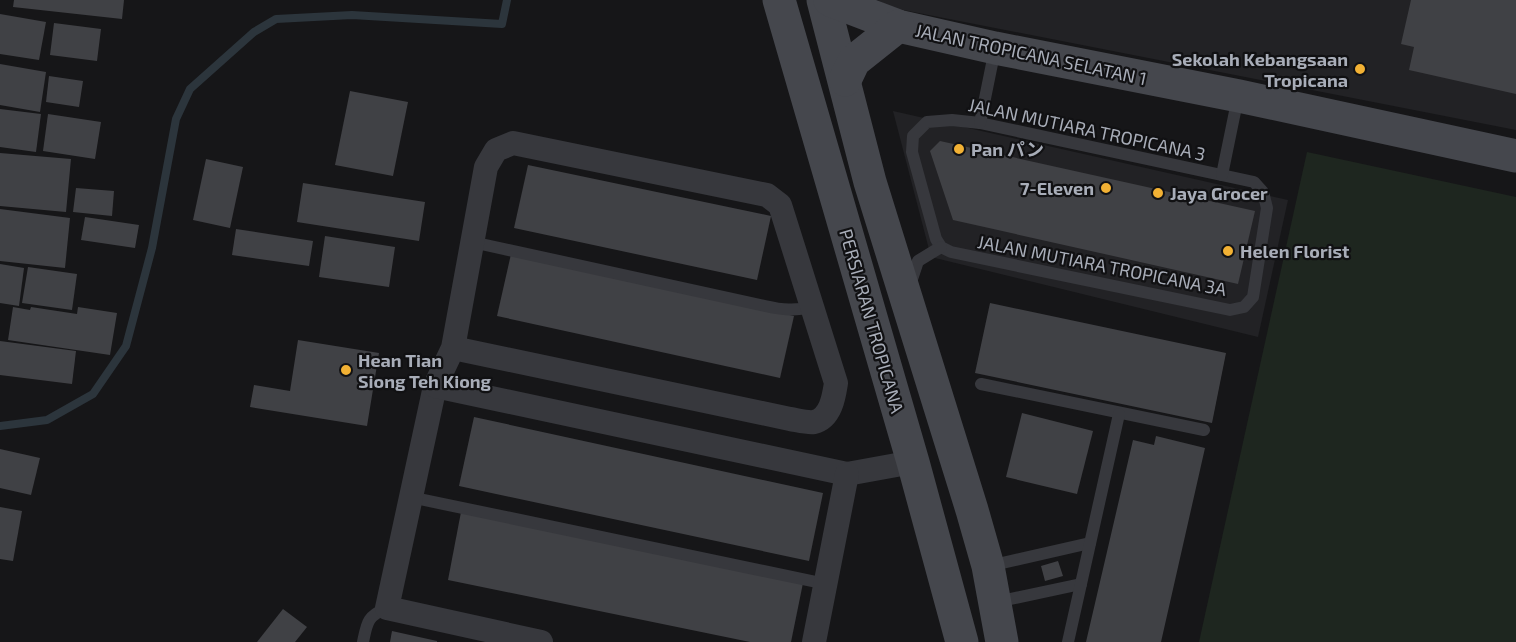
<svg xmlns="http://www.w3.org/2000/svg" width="1516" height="642" font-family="'Exo 2','Noto Sans JP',sans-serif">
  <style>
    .built { fill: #222225 }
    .green { fill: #1e261f }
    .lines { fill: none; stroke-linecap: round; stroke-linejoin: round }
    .stream { stroke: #2c353c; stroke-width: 8 }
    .building { fill: #404145 }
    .lane { stroke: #37383d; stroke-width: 12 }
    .street { stroke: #37383d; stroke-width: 24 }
    .secondary { stroke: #45474d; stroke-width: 33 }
    .poi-dot { fill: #f2b134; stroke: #111113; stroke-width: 2 }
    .labels { text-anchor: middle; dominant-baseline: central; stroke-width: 4.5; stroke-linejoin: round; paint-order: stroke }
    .street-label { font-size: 18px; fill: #a8adb8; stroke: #111113 }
    .poi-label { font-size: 18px; font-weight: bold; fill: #a8adb8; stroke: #111113; text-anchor: start }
  </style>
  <rect width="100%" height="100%" fill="#161618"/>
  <g class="built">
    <path d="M877 0H1516V130L893 8Z"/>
    <path d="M893 111 1288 200 1258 337 931 257Z"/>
  </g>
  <path class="green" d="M1307 152 1516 197V642H1199Z"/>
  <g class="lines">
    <path class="stream" d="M0 426 47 420 93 394 126 346 152 248 176 119 190 89 254 32 276 19 352 15 502 24 507 0"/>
  </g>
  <g class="building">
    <path d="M14 0H124L122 19 13 7Z"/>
    <path d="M1411 0H1516V94L1409 70 1414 47 1401 44Z"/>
    <path d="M0 14 46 22 39 60 0 54Z"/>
    <path d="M54 23 101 29 97 61 50 55Z"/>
    <path d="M0 64 46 72 40 112 0 105Z"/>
    <path d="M49 76 83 81 79 107 46 102Z"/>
    <path d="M350 91 408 102 393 176 335 165Z"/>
    <path d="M0 109 41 114 36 152 0 147Z"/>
    <path d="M48 114 101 122 95 159 43 151Z"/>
    <path d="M940 141 1255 211 1238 284 953 220 930 151Z"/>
    <path d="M0 153 71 159 66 212 0 206Z"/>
    <path d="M206 159 243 167 230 228 193 220Z"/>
    <path d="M528 165 771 216 757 280 514 228Z"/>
    <path d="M303 183 425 202 419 241 297 222Z"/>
    <path d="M76 188 114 191 112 216 73 212Z"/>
    <path d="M0 209 70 218 65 268 0 261Z"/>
    <path d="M85 217 139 225 135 248 81 240Z"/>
    <path d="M236 229 313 241 309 266 232 255Z"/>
    <path d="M325 236 395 247 389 287 319 277Z"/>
    <path d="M511 254 794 316 780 378 497 316Z"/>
    <path d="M0 264 24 268 19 306 0 303Z"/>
    <path d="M28 267 77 274 72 310 22 303Z"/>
    <path d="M990 303 1226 353 1212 423 975 373Z"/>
    <path d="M13 307 30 310 31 307 77 314 78 307 117 313 110 355 8 340Z"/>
    <path d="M298 340 379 353 367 426 250 407 254 385 290 391Z"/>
    <path d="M0 341 76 351 72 384 0 375Z"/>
    <path d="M1022 413 1093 431 1077 494 1006 477Z"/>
    <path d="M474 417 823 493 809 561 459 486Z"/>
    <path d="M1156 436 1205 448 1161 642H1086L1133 440 1154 445Z"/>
    <path d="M0 449 40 458 31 495 0 488Z"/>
    <path d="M0 507 22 511 13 561 0 559Z"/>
    <path d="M461 512 803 583 791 642H750L448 580Z"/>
    <path d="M1058 561 1063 576 1045 581 1041 566Z"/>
    <path d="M283 609 307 627 295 642H257Z"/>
    <path d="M392 631 437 641V642H390Z"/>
  </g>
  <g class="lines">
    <g class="lane">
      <path d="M952 120 980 123 1254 182 1263 192 1267 208 1253 297 1244 307 1230 310 951 252 941 247 936 239 912 152 913 136 927 122Z"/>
      <path d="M980 123 995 49"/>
      <path d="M1222 175 1238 97"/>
      <path d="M472 242 765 306C783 310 794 311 813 307"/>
      <path d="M910 285 918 261 941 247"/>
      <path d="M981 384 1204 430"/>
      <path d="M410 497 826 584"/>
      <path d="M989 566 1090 543"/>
      <path d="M996 602 1081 584"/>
      <path d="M363 642C367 623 367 616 387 608"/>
      <path d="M1068 642 1119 414"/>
    </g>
    <g class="street">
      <path d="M453 348 790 419C797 420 807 423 814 422 831 418 834 396 836 383L780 205 767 195 513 143 496 150 486 167 453 348 435 386 387 608 541 642"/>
      <path d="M435 386 847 474 913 462"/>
      <path d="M814 642 847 474"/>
    </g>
    <g class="secondary">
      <path d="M779 0 913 462 962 642"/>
      <path d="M823 0 870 182 972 510 988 566 1002 642"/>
      <path d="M830 0 898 26 995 48 1239 96 1516 156"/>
      <path d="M845 80 854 61 898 26"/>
    </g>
  </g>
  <g class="poi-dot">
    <circle cx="1360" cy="69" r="6"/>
    <circle cx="959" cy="149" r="6"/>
    <circle cx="1106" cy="188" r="6"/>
    <circle cx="1158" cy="193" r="6"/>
    <circle cx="1228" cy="251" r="6"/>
    <circle cx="346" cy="370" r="6"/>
  </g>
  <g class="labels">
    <g class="street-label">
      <text transform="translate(1031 54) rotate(12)">JALAN TROPICANA SELATAN 1</text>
      <text transform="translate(1087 129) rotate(12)">JALAN MUTIARA TROPICANA 3</text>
      <text transform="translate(1102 265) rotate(11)">JALAN MUTIARA TROPICANA 3A</text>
      <text transform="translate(872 321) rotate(74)">PERSIARAN TROPICANA</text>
    </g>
    <g class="poi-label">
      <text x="1348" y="59" text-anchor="end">Sekolah Kebangsaan<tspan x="1348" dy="21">Tropicana</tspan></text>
      <text x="971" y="149">Pan パン</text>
      <text x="1094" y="188" text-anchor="end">7-Eleven</text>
      <text x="1170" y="193">Jaya Grocer</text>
      <text x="1240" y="251">Helen Florist</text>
      <text x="358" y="360">Hean Tian<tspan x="358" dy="21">Siong Teh Kiong</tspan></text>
    </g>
  </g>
</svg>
